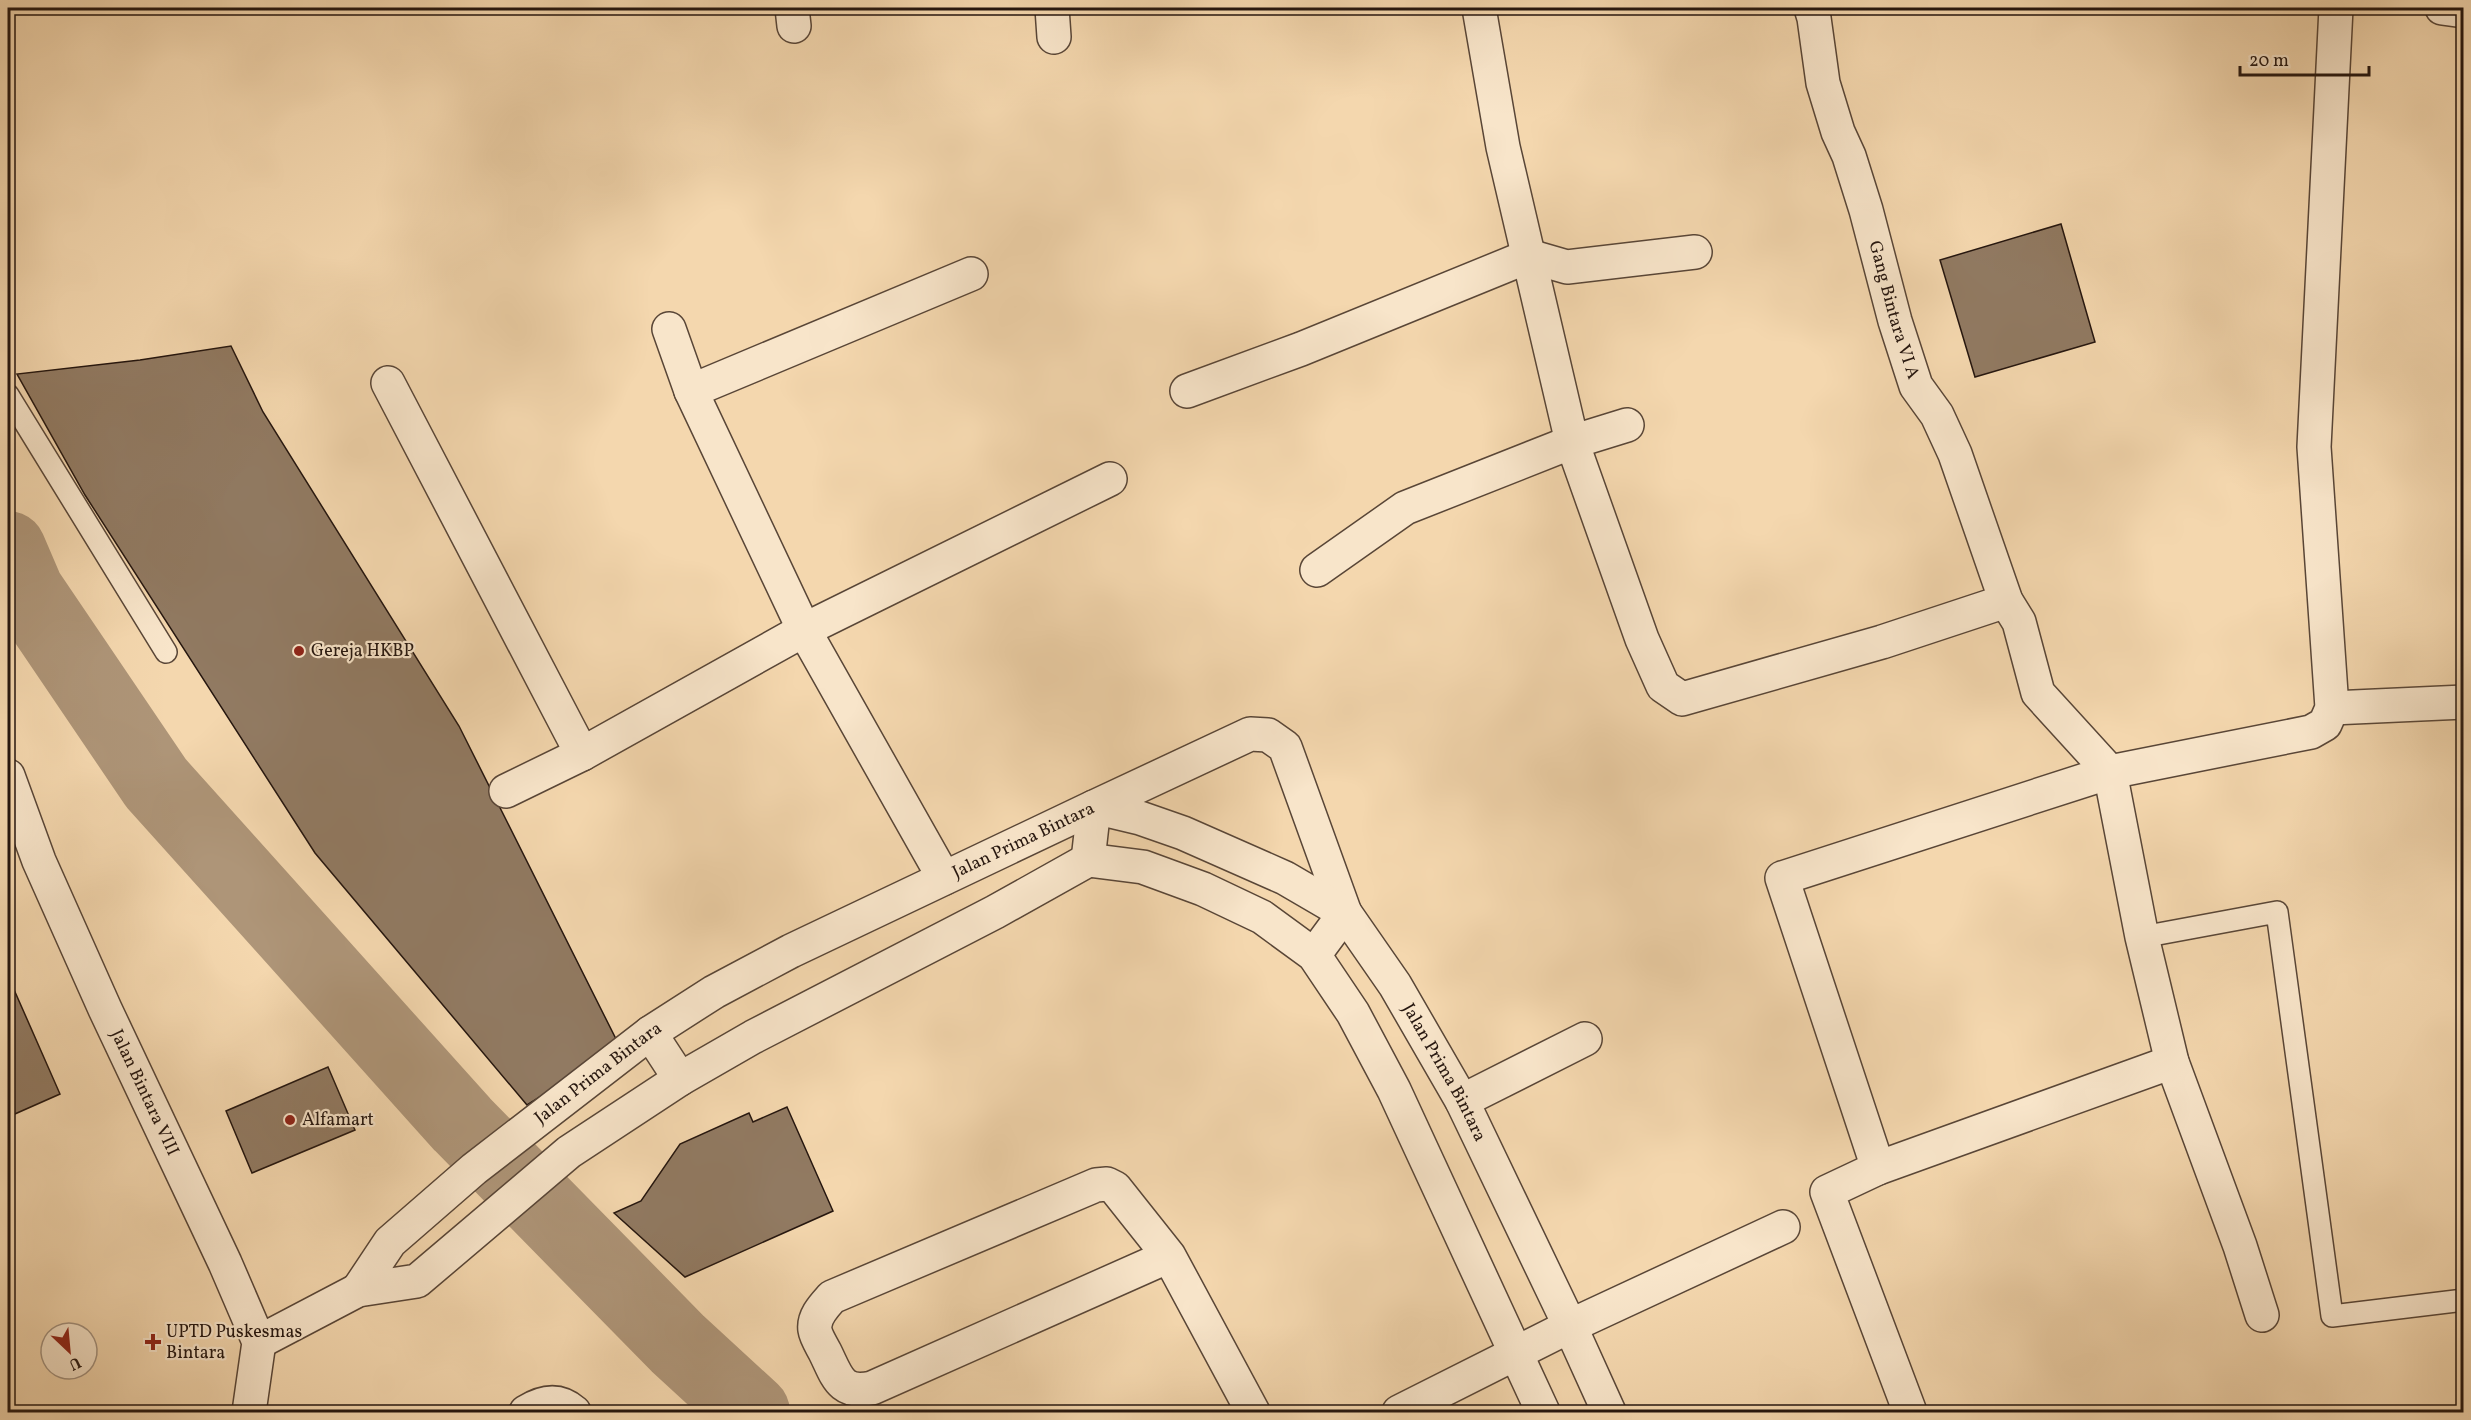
<svg xmlns="http://www.w3.org/2000/svg" width="2471" height="1420" font-family="Vollkorn,serif">
  <style>
    .lines { fill: none; stroke-linecap: round; stroke-linejoin: round }
    .river { stroke: #ae9578; stroke-width: 76 }
    .building { fill: #917a62; stroke: #25160f; stroke-width: 1.5 }
    .lane-casing { stroke: #594637; stroke-width: 24 }
    .street-casing { stroke: #594637; stroke-width: 36 }
    .lane { stroke: #f8e5ca; stroke-width: 21 }
    .street { stroke: #f8e5ca; stroke-width: 33 }
    .poi-dot { fill: #8f2418; stroke: #f8e5ca; stroke-width: 2 }
    .labels { text-anchor: middle; dominant-baseline: central; stroke-width: 4.5; stroke-linejoin: round; paint-order: stroke }
    .street-label { font-size: 18px; fill: #25160f; stroke: #f8e5ca }
    .poi-label { font-size: 18px; fill: #25160f; stroke: #f8e5ca; text-anchor: start }
  </style>
  <rect width="100%" height="100%" fill="#f4d7ae"/>
  <filter id="stains"><feTurbulence type="fractalNoise" baseFrequency=".00333" numOctaves="4"/><feColorMatrix values="0 0 0 0 .2 0 0 0 0 .09 0 0 0 0 .02 0 0 0 .5 -.17"/></filter>
  <radialGradient id="worn" r=".72"><stop offset=".6" stop-color="#630" stop-opacity="0"/><stop offset="1" stop-color="#630" stop-opacity=".3"/></radialGradient>
  <g class="lines">
    <path class="river" d="M8 549 26 591 156 783 462 1124 678 1344 752 1412"/>
  </g>
  <g class="building">
    <path d="M2061 224 2095 342 1975 377 1940 260Z"/>
    <path d="M231 346 263 412 459 726 620 1047 527 1105 315 853 85 495 17 374 140 360Z"/>
    <path d="M8 976 60 1094 8 1117Z"/>
    <path d="M328 1067 355 1130 252 1173 226 1111Z"/>
    <path d="M787 1107 833 1211 685 1277 614 1213 641 1201 680 1144 749 1113 753 1122Z"/>
  </g>
  <g class="lines">
    <defs>
      <g id="lane">
        <path d="M8 395 166 652"/>
        <path d="M2142 937 2277 912 2332 1316 2464 1300"/>
      </g>
      <g id="street">
        <path d="M792 8 794 26"/>
        <path d="M1052 8 1054 37"/>
        <path d="M1479 8 1503 147 1572 442 1642 639 1663 686 1682 699 1882 642 2006 601"/>
        <path id="s1" d="M1811 8 1814 18 1823 83 1838 132 1849 156 1866 210 1895 321 1916 386 1937 415 1955 454 2006 601 2019 622 2038 693 2110 772 2142 937 2172 1062 2240 1246 2262 1315"/>
        <path d="M2442 8 2464 11"/>
        <path d="M669 329 691 391 804 630 944 878"/>
        <path d="M388 383 582 754"/>
        <path d="M691 391 971 274"/>
        <path d="M1187 391 1301 349 1529 256 1567 267 1695 252"/>
        <path d="M1317 570 1405 508 1572 442 1627 425"/>
        <path d="M2332 708 2464 702"/>
        <path id="s2" d="M8 776 39 861 105 1009 225 1263 259 1342 249 1412"/>
        <path d="M506 791 582 754 804 630 1110 479"/>
        <path d="M1088 860 1094 807 1250 734 1268 735 1285 747 1345 913 1314 955"/>
        <path d="M650 1033 680 1079"/>
        <path d="M1462 1101 1585 1039"/>
        <path d="M1878 1168 1782 878 2110 772 2311 732 2325 724 2332 708 2314 447 2336 8"/>
        <path d="M1169 1256 872 1388C840 1395 837 1376 825 1352 822 1346 816 1337 815 1330 813 1317 824 1306 832 1297L1096 1185 1107 1184 1115 1188 1169 1256 1253 1412"/>
        <path id="s3" d="M358 1290 390 1242 474 1169 650 1033 714 992 791 951 1094 807 1140 818 1183 833 1285 878 1345 913 1395 985 1462 1101 1570 1326 1609 1412"/>
        <path d="M259 1342 358 1290 417 1281 569 1152 680 1079 753 1037 995 912 1088 860 1143 867 1203 889 1262 917 1314 955 1353 1013 1394 1090 1543 1412"/>
        <path d="M526 1412C542 1402 558 1398 574 1412"/>
        <path d="M1399 1412 1570 1326 1783 1227"/>
        <path d="M1910 1412 1827 1192 1878 1168 2172 1062"/>
      </g>
    </defs>
    <use href="#lane" class="lane-casing"/>
    <use href="#street" class="street-casing"/>
    <use href="#lane" class="lane"/>
    <use href="#street" class="street"/>
  </g>
  <g class="poi-dot">
    <circle cx="299" cy="651" r="6"/>
    <circle cx="290" cy="1120" r="6"/>
    <path d="M150 1333h6v6h6v6h-6v6h-6v-6h-6v-6h6z"/>
  </g>
  <g class="labels">
    <g class="street-label">
      <text stroke="none"><textPath href="#s1" startOffset="314">Gang Bintara VI A</textPath></text>
      <text stroke="none"><textPath href="#s3" startOffset="812">Jalan Prima Bintara</textPath></text>
      <text stroke="none"><textPath href="#s3" startOffset="1352">Jalan Prima Bintara</textPath></text>
      <text stroke="none"><textPath href="#s3" startOffset="326">Jalan Prima Bintara</textPath></text>
      <text stroke="none"><textPath href="#s2" startOffset="345">Jalan Bintara VIII</textPath></text>
    </g>
    <g class="poi-label">
      <text x="311" y="651">Gereja HKBP</text>
      <text x="302" y="1120">Alfamart</text>
      <text x="166" y="1332">UPTD Puskesmas<tspan x="166" dy="21">Bintara</tspan></text>
    </g>
  </g>
  <rect width="2471" height="1420" fill="none" stroke="#f4d7ae" stroke-width="30"/>
  <rect x="9" y="9" width="2453" height="1402" fill="none" stroke="#25160f" stroke-width="3"/>
  <rect x="15" y="15" width="2441" height="1390" fill="none" stroke="#25160f" stroke-width="1.5"/>
  <g transform="translate(69 1351) rotate(154)"><circle r="28" fill="#f8e5ca" stroke="#a4927f" stroke-width="1.5"/>
  <path d="M0-4.5L10 22L0 15L-10 22Z" fill="#8f2418"/>
  <text y="-9" font-size="16" font-weight="bold" text-anchor="middle" fill="#25160f">U</text>
  </g>
  <path d="M2240 66v9h129v-9" fill="none" stroke="#25160f" stroke-width="3"/>
  <text x="2249" y="66" font-size="18" fill="#25160f" stroke="#f8e5ca" stroke-width="4.5" paint-order="stroke">20 m</text>
  <rect width="100%" height="100%" filter="url(#stains)"/>
  <rect width="100%" height="100%" fill="url(#worn)"/>
</svg>
